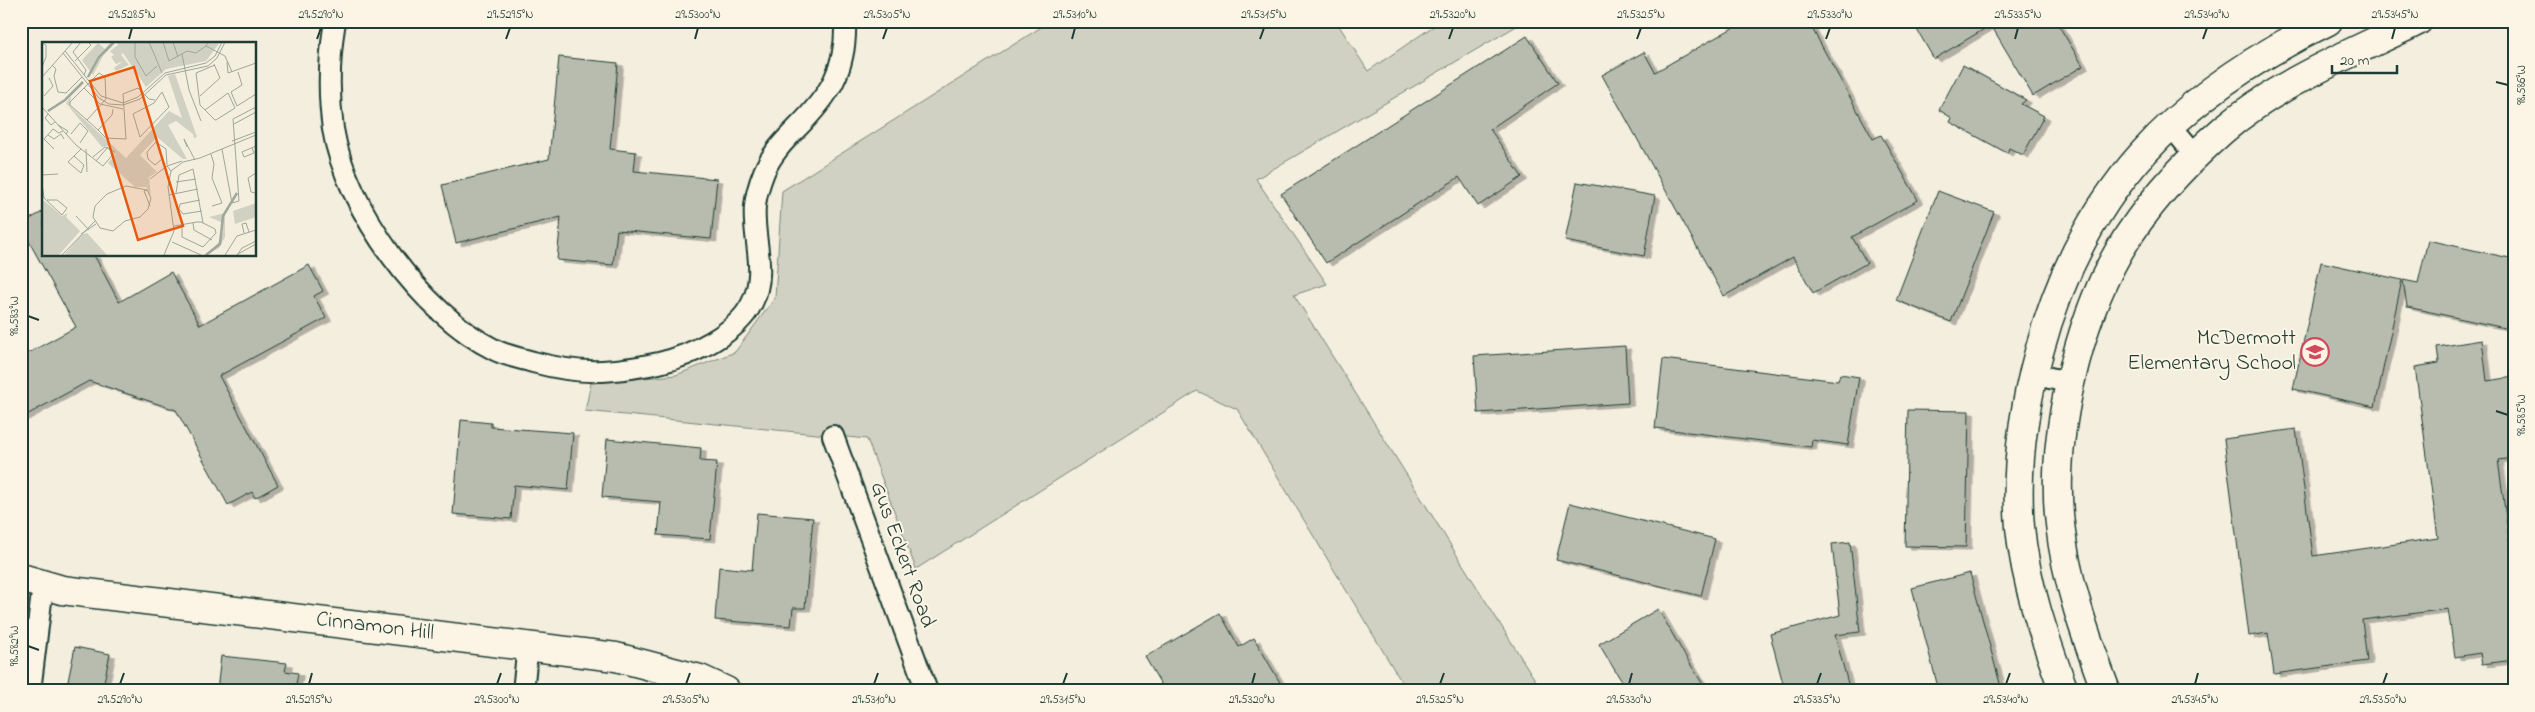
<svg xmlns="http://www.w3.org/2000/svg" width="2535" height="712" font-family="'Indie Flower',sans-serif">
  <style>
    .green { fill: #d0d1c2; stroke: #78877b }
    .building { fill: #b8bcae; stroke: #1f3d34; filter: url(#shadow) }
    .lines { fill: none; stroke-linecap: round; stroke-linejoin: round }
    .street-casing { stroke: #1f3d34; stroke-width: 24 }
    .secondary-casing { stroke: #1f3d34; stroke-width: 31 }
    .street { stroke: #fcf5e5; stroke-width: 20 }
    .secondary { stroke: #fcf5e5; stroke-width: 28 }
    .ticks { fill: none; stroke: #1f3d34; stroke-width: 2 }
    .labels { text-anchor: middle; dominant-baseline: central; stroke-width: 4; stroke-linejoin: round; paint-order: stroke }
    .poi-label { font-size: 22px; fill: #1f3d34; stroke: #fcf5e5; text-anchor: end }
    .street-label { font-size: 22px; fill: #1f3d34; stroke: #fcf5e5 }
    .inset-river { fill: none; stroke: #a0a89b; stroke-width: 2.5 }
    .inset-road { fill: none; stroke: #9ea79a; stroke-width: 1 }
    .view { fill: #e8590c; fill-opacity: 0.15; stroke: #e8590c; stroke-width: 2.5 }
    .inset-edge { fill: none; stroke: #1f3d34; stroke-width: 2.5 }
    .neatline { fill: none; stroke: #1f3d34; stroke-width: 2 }
    .ticks-label { font-size: 12px; text-anchor: middle; fill: #1f3d34 }
  </style>
  <defs>
    <filter id="shadow"><feDropShadow dx="5.5" dy="3" stdDeviation="0" flood-color="#0004"/></filter>
  </defs>
  <rect width="100%" height="100%" fill="#f3eede"/>
  <filter id="ink" filterUnits="userSpaceOnUse"><feTurbulence type="fractalNoise" baseFrequency=".02" numOctaves="2"/><feDisplacementMap in="SourceGraphic" scale="10" xChannelSelector="R" yChannelSelector="G"/><feConvolveMatrix kernelMatrix="1 2 1 2 8 2 1 2 1" color-interpolation-filters="sRGB"/></filter>
  <g filter="url(#ink)">
    <path class="green" d="M1051 21H1336L1368 71 1441 21H1525L1256 179 1327 284 1294 295 1542 691H1407L1237 409 1197 391 916 569 867 439 585 411 591 383 676 375 735 352 775 298 782 191Z"/>
    <g class="building">
      <path d="M1745 21H1808L1873 139 1881 135 1918 200 1852 237 1867 263 1813 293 1793 257 1724 296 1602 75 1644 52 1655 72Z"/>
      <path d="M1912 21H2056L2083 66 2033 96 1991 25 1934 59Z"/>
      <path d="M1527 36 1558 83 1490 129 1522 177 1478 206 1459 177 1326 263 1281 194Z"/>
      <path d="M559 57 618 63 610 149 636 152 634 171 717 179 711 239 617 230 613 265 557 260 561 217 456 243 442 185 549 159Z"/>
      <path d="M1963 65 2026 100 2021 104 2044 116 2023 155 2009 148 2007 153 1950 122 1952 118 1939 110Z"/>
      <path d="M1577 182 1655 196 1644 256 1565 241Z"/>
      <path d="M1938 191 1994 212 1951 322 1896 300Z"/>
      <path d="M44 211V255H94L119 302 171 272 200 325 309 265 323 291 314 296 326 318 219 376 278 485 255 498 252 492 228 505 176 410 89 381 21 418V357L76 327 21 227V224Z"/>
      <path d="M2428 240 2514 259V330L2407 307 2403 280 2418 283Z"/>
      <path d="M2321 262 2402 280 2375 407 2293 389Z"/>
      <path d="M2482 340 2487 381 2514 377V458L2498 460 2514 575V660L2482 664 2480 653 2455 657 2448 609 2362 620 2367 661 2274 674 2268 633 2249 636 2224 439 2296 429 2313 556 2438 538 2415 367 2439 363 2437 347Z"/>
      <path d="M1625 346 1628 403 1478 413 1474 356Z"/>
      <path d="M1663 359 1838 381 1840 374 1859 377 1848 445 1812 440 1811 447 1655 428Z"/>
      <path d="M1908 410 1969 411 1966 547 1905 546Z"/>
      <path d="M461 420 491 423V427L573 433 568 490 514 485 511 519 453 514Z"/>
      <path d="M607 439 701 448 700 461 717 462 710 539 658 535 661 502 602 497Z"/>
      <path d="M1570 503 1715 539 1701 596 1556 560Z"/>
      <path d="M757 513 813 518 805 608H793L791 626 715 620 719 567 752 570Z"/>
      <path d="M1850 542 1860 632 1835 635 1850 691H1785L1770 634 1840 615 1832 544Z"/>
      <path d="M1970 573 2002 691H1939L1912 588Z"/>
      <path d="M1658 609 1684 654 1707 691H1628L1611 664 1599 644Z"/>
      <path d="M1220 613 1239 647 1254 638 1285 691H1165L1145 657Z"/>
      <path d="M75 647 110 654 102 691H66Z"/>
      <path d="M221 656 287 663 285 671 298 673 295 691H217Z"/>
    </g>
    <g class="lines">
      <defs>
        <g id="street">
          <path d="M335 21C329 57 328 94 333 129 346 209 423 315 495 350 507 356 520 358 533 362 581 375 611 373 659 363 690 356 738 333 752 303 768 271 752 238 755 206 756 195 760 182 764 172 771 155 783 142 796 129 829 96 847 70 845 21"/>
          <path d="M2171 126 2196 156"/>
          <path d="M2033 374 2071 383"/>
          <path d="M833 436 927 691"/>
          <path d="M30 691 43 585"/>
          <path d="M523 691 528 645"/>
        </g>
        <g id="secondary">
          <path d="M21 578 62 590 616 657 700 679 726 691"/>
          <path d="M2064 691C2045 639 2025 583 2020 527 2015 467 2023 410 2039 352 2083 188 2178 94 2328 21"/>
          <path d="M2106 691C2086 637 2066 581 2060 524 2050 440 2077 324 2119 251 2146 205 2183 165 2223 130 2279 82 2352 53 2418 21"/>
        </g>
      </defs>
      <use href="#street" class="street-casing"/>
      <use href="#secondary" class="secondary-casing"/>
      <use href="#street" class="street"/>
      <use href="#secondary" class="secondary"/>
    </g>
  </g>
  <path class="ticks" d="M129 39 132 28M317 39 321 28M506 39 510 28M695 39 698 28M883 39 887 28M1072 39 1075 28M1260 39 1264 28M1449 39 1453 28M1637 39 1641 28M1826 39 1830 28M2015 39 2018 28M2203 39 2207 28M2392 39 2395 28M2496 82 2508 85M28 316 39 320M2496 411 2508 415M28 646 39 650M120 684 124 673M309 684 312 673M497 684 501 673M686 684 690 673M874 684 878 673M1063 684 1067 673M1252 684 1255 673M1440 684 1444 673M1629 684 1632 673M1817 684 1821 673M2006 684 2010 673M2195 684 2198 673M2383 684 2387 673"/>
  <defs>
    <symbol id="school-ring" viewBox="-11 -11 22 22"><circle r="9.5" fill="#fcf5e5" stroke="#d1495b" stroke-width="1.5"/><path d="M0-5L7-2L0 1L-7-2ZM-4 1L0 2.5L4 1V4Q0 6-4 4Z" fill="#d1495b"/></symbol>
  </defs>
  <g fill-rule="evenodd">
    <use href="#school-ring" x="2299" y="336" width="32" height="32"/>
  </g>
  <g class="labels">
    <g class="poi-label">
      <text x="2296" y="339">McDermott<tspan x="2296" dy="25">Elementary School</tspan></text>
    </g>
    <g class="street-label">
      <text transform="translate(902 555) rotate(70)">Gus Eckert Road</text>
      <text transform="translate(375 627) rotate(7)">Cinnamon Hill</text>
    </g>
  </g>
  <g transform="translate(42 42)">
    <rect width="214" height="214" fill="#f3eede"/>
    <path d="M69 0H74L61 14 51 33 40 18 56 1 63 7ZM75 0H178L164 19 124 27 104 45 81 11 79 13 87 23 74 29 72 26 81 19 74 22 69 15 72 13 68 9 76 3ZM133 32 155 95 152 96 151 92 134 79 126 83 145 117H141L115 95 98 113 115 130 107 135 109 154 104 145H93L66 121 74 111 66 104 60 105 24 61 29 54 28 64 84 116 127 69 140 76 126 34ZM0 157 20 174 26 171 24 175 38 189 17 213H0ZM214 161V175L193 182 191 169ZM183 171V195L177 206 163 213 176 201 181 190 179 180 167 175ZM45 191 65 213H22L39 193Z" fill="#d0d1c2"/>
    <path class="inset-river" d="M46 35 57 15 72 0M6 69 23 58 41 40M164 213 178 202 181 174 195 151"/>
    <path class="inset-road" d="M39 0 31 10 44 28 42 33M93 0V15L104 34 115 24M107 0 120 31M121 0 127 19 145 9 154 11 164 4M131 0 136 15M166 0 164 4 183 14 190 30M0 1 4 3V15L0 25M23 9 59 54 81 61 96 55 123 31 164 21 173 14 180 0M21 11 57 56 67 62 81 63 98 57 124 33 166 24 175 16 183 0M140 12 147 48 159 79M33 19 49 3 46 0M185 20 186 31 214 21M10 23 14 27 12 34 16 50 24 51 40 35M196 30 200 43 189 50 195 64 214 52M0 35 31 0M42 46 58 62 81 67M120 50 127 65 98 95 91 72 112 61ZM2 54 11 44 7 36M158 54 178 36 172 22M0 65 34 103 61 124 73 110 63 105 51 115M163 68 186 51 193 66 174 78H173L158 63 154 31 173 23M6 72 3 76 9 83 13 80M45 78 64 57 63 35 57 31 28 60V63L45 78 56 88 64 96 84 97 81 52 96 46 107 57 113 58M192 82 214 70M16 83 26 89 24 92M56 88 70 73 71 67M29 92 38 81 46 89 38 101M6 93 12 97 19 92 22 97M190 99 214 90M145 105 142 97 153 118M210 106 212 111 202 115 200 110 214 104M12 107 2 97 11 87 17 91 21 89M44 107 45 130M180 107 190 161 197 159 191 77 214 65M169 112 172 122 170 136 180 161 170 164M32 114 42 123 39 131 26 120 39 107M120 117 113 123 106 117 105 110 114 100 124 107 125 123M54 119 66 105M125 124 140 119M214 131 206 136 209 150 214 151M0 133 16 132M108 137 125 124 129 129M134 140 154 137M0 141 2 156M84 144 105 148 109 156 106 167 98 175 83 179 71 189 58 186 51 175 53 164 65 152ZM105 148 102 149 108 164M134 151 137 133 151 127 161 181M127 153 156 147M0 154 20 173 25 166 15 158H5M158 158 138 162 137 167 141 172 160 169M34 174 47 188M151 181 152 188 170 198M132 184 155 180H159L173 187 174 191 161 205 140 195V183M202 191 200 182 204 181 207 190M39 192 54 182M130 200 159 213M196 212 214 202M20 213 53 179M122 213 132 189 126 145 129 129 141 120 158 116 214 93M183 213 195 194 214 188M195 213 200 206 214 199"/>
    <path class="view" d="M92 25 141 184 96 198 48 39Z"/>
    <rect width="214" height="214" class="inset-edge"/>
  </g>
  <rect width="2535" height="712" fill="none" stroke="#fcf5e5" stroke-width="55"/>
  <path d="M2332 65v8h65v-8" fill="none" stroke="#1f3d34" stroke-width="2.5"/>
  <text x="2340" y="65" font-size="15" fill="#1f3d34" stroke="#fcf5e5" stroke-width="4" paint-order="stroke">20 m</text>
  <rect x="28" y="28" width="2480" height="656" class="neatline"/>
  <g class="ticks-label">
    <text x="132" y="18">29.5285°N</text>
    <text x="321" y="18">29.5290°N</text>
    <text x="510" y="18">29.5295°N</text>
    <text x="698" y="18">29.5300°N</text>
    <text x="887" y="18">29.5305°N</text>
    <text x="1075" y="18">29.5310°N</text>
    <text x="1264" y="18">29.5315°N</text>
    <text x="1453" y="18">29.5320°N</text>
    <text x="1641" y="18">29.5325°N</text>
    <text x="1830" y="18">29.5330°N</text>
    <text x="2018" y="18">29.5335°N</text>
    <text x="2207" y="18">29.5340°N</text>
    <text x="2395" y="18">29.5345°N</text>
    <text transform="translate(2521 85) rotate(-90)" y="4">98.586°W</text>
    <text transform="translate(14 316) rotate(-90)" y="4">98.583°W</text>
    <text transform="translate(2521 415) rotate(-90)" y="4">98.585°W</text>
    <text transform="translate(14 646) rotate(-90)" y="4">98.582°W</text>
    <text x="120" y="703">29.5290°N</text>
    <text x="309" y="703">29.5295°N</text>
    <text x="497" y="703">29.5300°N</text>
    <text x="686" y="703">29.5305°N</text>
    <text x="874" y="703">29.5310°N</text>
    <text x="1063" y="703">29.5315°N</text>
    <text x="1252" y="703">29.5320°N</text>
    <text x="1440" y="703">29.5325°N</text>
    <text x="1629" y="703">29.5330°N</text>
    <text x="1817" y="703">29.5335°N</text>
    <text x="2006" y="703">29.5340°N</text>
    <text x="2195" y="703">29.5345°N</text>
    <text x="2383" y="703">29.5350°N</text>
  </g>
</svg>
